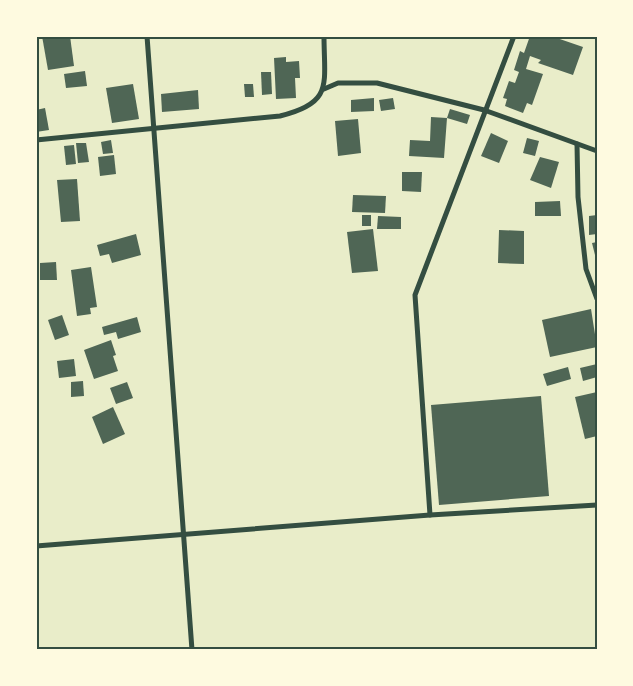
<svg xmlns="http://www.w3.org/2000/svg" width="633" height="686" font-family="'Varela Round',sans-serif">
  <style>
    .building { fill: #4f6655 }
    .lines { fill: none; stroke-linecap: round; stroke-linejoin: round }
    .minor { stroke: #344e41; stroke-width: 5 }
    .neatline { fill: none; stroke: #344e41; stroke-width: 2 }
  </style>
  <rect width="100%" height="100%" fill="#e9edc9"/>
  <g class="building">
    <path d="M42 36H70L74 66 48 70Z"/>
    <path d="M530 36H551L583 47 573 75 538 63 541 60 530 56 526 69 543 74 532 105 527 103 523 113 505 106 507 99 503 98 509 81 515 83 519 72 514 70 520 51 524 53Z"/>
    <path d="M286 57V62L299 61 300 78H295L296 98 276 99 274 58Z"/>
    <path d="M85 71 87 86 66 88 64 74Z"/>
    <path d="M261 72H271L272 94 262 95Z"/>
    <path d="M133 84 139 119 112 123 106 88Z"/>
    <path d="M244 84H253L254 97H245Z"/>
    <path d="M198 90 199 109 162 112 161 94Z"/>
    <path d="M374 98V111L351 112V100Z"/>
    <path d="M393 98 395 109 381 111 379 100Z"/>
    <path d="M45 108 49 130 36 132V110Z"/>
    <path d="M450 109 470 115 467 124 447 118Z"/>
    <path d="M431 117 447 118 444 158 409 156 410 140 430 141Z"/>
    <path d="M358 119 361 153 338 156 335 121Z"/>
    <path d="M491 133 508 141 499 163 481 156Z"/>
    <path d="M527 138 539 141 535 156 523 153Z"/>
    <path d="M111 140 113 153 103 154 101 142Z"/>
    <path d="M76 143H86L89 162 78 163Z"/>
    <path d="M74 145 76 164 66 165 64 146Z"/>
    <path d="M114 155 116 174 100 176 98 157Z"/>
    <path d="M540 157 559 162 551 188 530 180Z"/>
    <path d="M402 172H422L421 192 402 191Z"/>
    <path d="M77 179 80 221 61 222 57 180Z"/>
    <path d="M353 195 386 196 385 213 352 212Z"/>
    <path d="M560 201 561 216H535V202Z"/>
    <rect x="362" y="215" width="9" height="11"/>
    <path d="M597 215V234L589 235V216Z"/>
    <path d="M378 216 401 217V229H377Z"/>
    <path d="M373 229 378 271 352 273 347 232Z"/>
    <path d="M499 230 524 231V264L498 263Z"/>
    <path d="M136 234 141 255 112 263 109 254 100 256 97 245Z"/>
    <path d="M597 242V254L595 255 592 243Z"/>
    <path d="M56 262 57 280H40V263Z"/>
    <path d="M91 267 97 307 90 308 91 314 77 316 71 270Z"/>
    <path d="M591 309 597 347 550 357 542 320Z"/>
    <path d="M62 315 69 335 55 340 48 320Z"/>
    <path d="M137 317 141 332 118 339 116 332 104 335 102 327Z"/>
    <path d="M111 340 116 355 113 356 118 371 94 379 84 350Z"/>
    <path d="M74 359 76 376 59 378 57 361Z"/>
    <path d="M597 364V377L583 381 580 368Z"/>
    <path d="M568 367 571 379 547 386 543 374Z"/>
    <path d="M83 381 84 396 71 397V382Z"/>
    <path d="M127 382 133 398 116 404 110 388Z"/>
    <path d="M597 392V436L585 439 575 397Z"/>
    <path d="M541 396 549 496 439 505 431 405Z"/>
    <path d="M113 407 125 434 103 444 92 417Z"/>
  </g>
  <g class="lines">
    <g class="minor">
      <path d="M147 36 192 650"/>
      <path d="M324 89 338 83H377L484 110 597 151"/>
      <path d="M36 140 280 116C334 103 324 84 324 36"/>
      <path d="M577 144 578 197 586 269 597 299"/>
      <path d="M430 515 415 295 514 36"/>
      <path d="M36 546 430 515 597 505"/>
    </g>
  </g>
  <rect width="633" height="686" fill="none" stroke="#fefae0" stroke-width="75"/>
  <rect x="38" y="38" width="558" height="610" class="neatline"/>
</svg>
